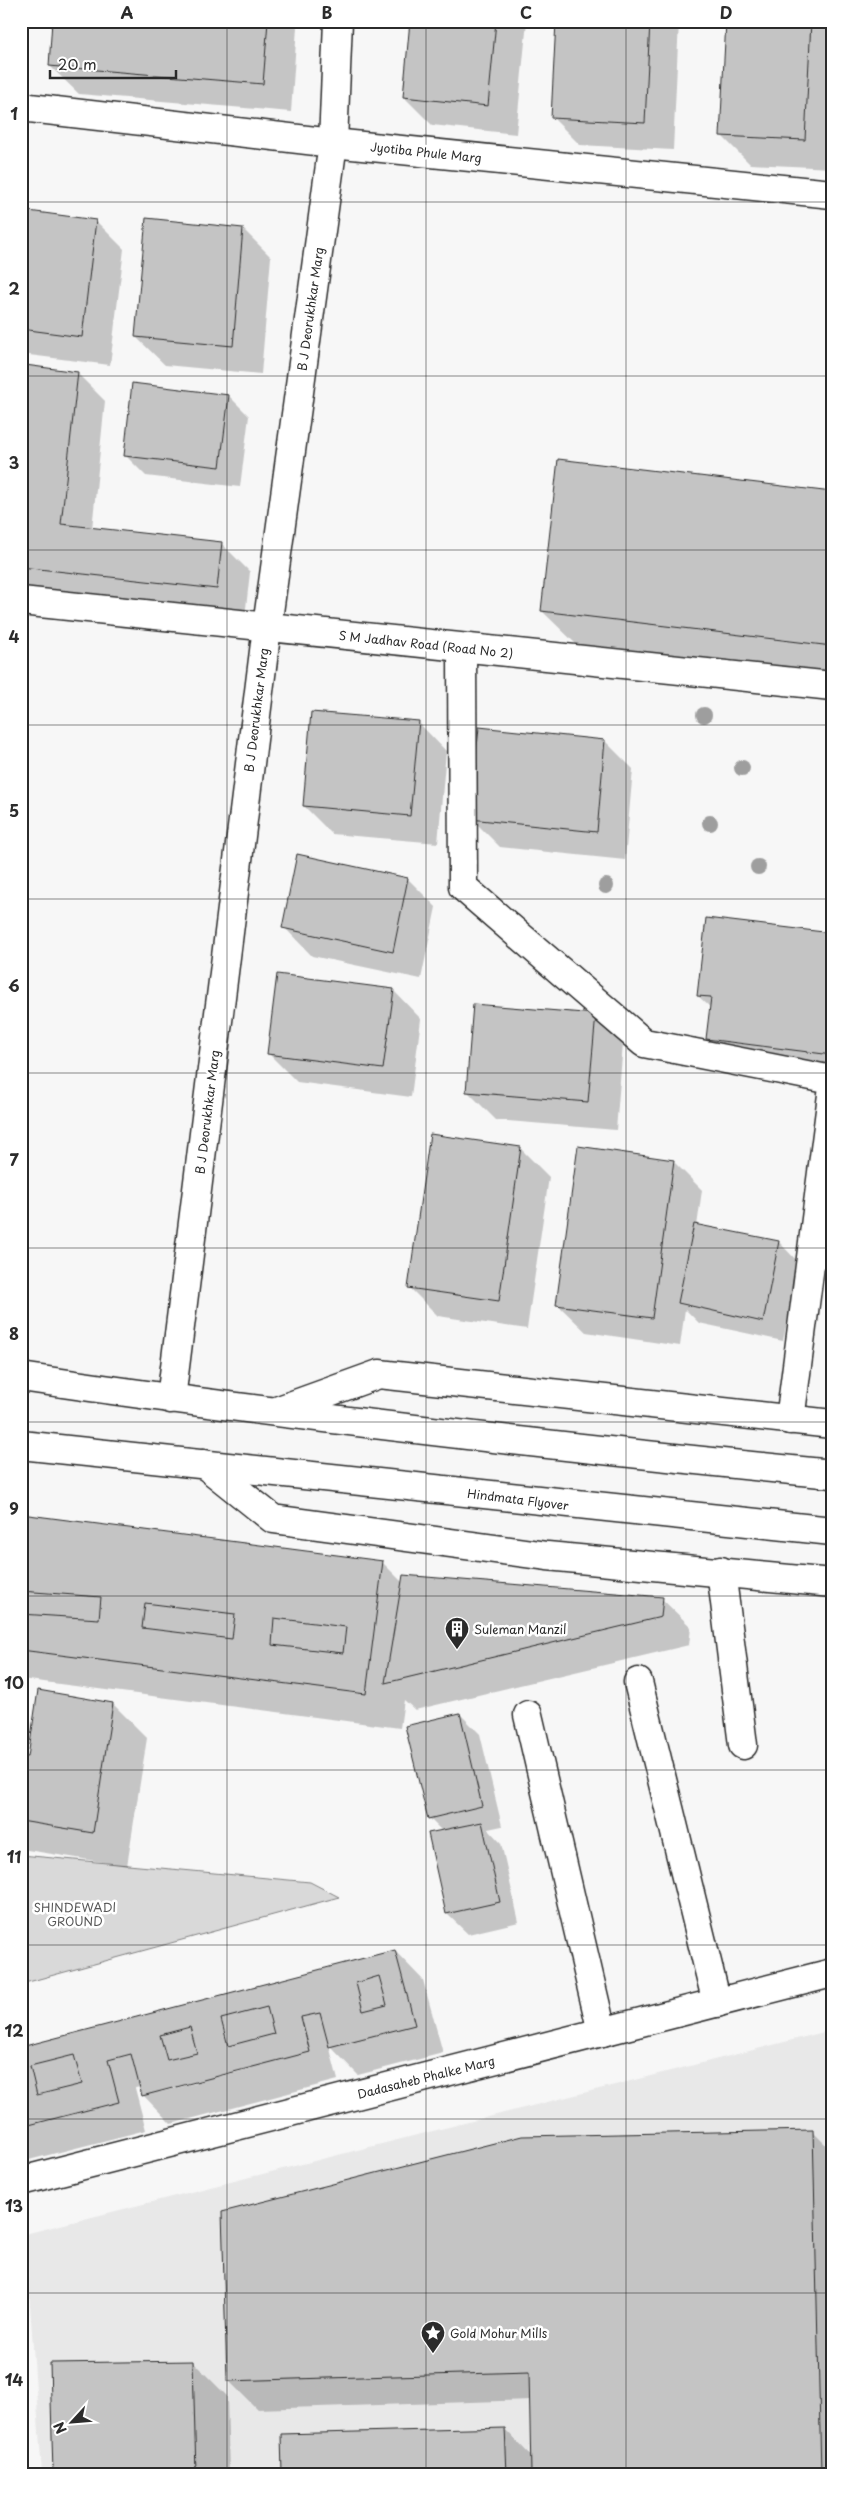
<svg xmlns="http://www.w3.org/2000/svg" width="853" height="2495" font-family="'Playpen Sans',sans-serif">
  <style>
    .built { fill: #e8e8e8 }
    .green { fill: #d9d9d9; stroke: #828282 }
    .shadow { fill: #0003; fill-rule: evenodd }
    .building { fill: #c4c4c4; stroke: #2b2b2b; fill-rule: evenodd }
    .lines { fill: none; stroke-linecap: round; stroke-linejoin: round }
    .minor-casing { stroke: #2b2b2b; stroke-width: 31 }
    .highway-casing { stroke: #2b2b2b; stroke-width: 31 }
    .minor { stroke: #fff; stroke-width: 28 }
    .highway { stroke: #fff; stroke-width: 28 }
    .tree { fill: #9e9e9e }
    .grid { fill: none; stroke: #2b2b2b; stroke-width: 1; stroke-opacity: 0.55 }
    .labels { text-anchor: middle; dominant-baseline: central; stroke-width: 5; stroke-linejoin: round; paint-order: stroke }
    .street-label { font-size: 12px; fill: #2b2b2b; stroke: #fff }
    .poi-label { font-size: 12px; fill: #2b2b2b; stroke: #fff; text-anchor: start }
    .park-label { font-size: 12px; fill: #565656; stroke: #fff }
    .neatline { fill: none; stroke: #2b2b2b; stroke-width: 2 }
    .grid-label { font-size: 16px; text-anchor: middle; font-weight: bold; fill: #2b2b2b }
  </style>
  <rect width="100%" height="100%" fill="#f7f7f7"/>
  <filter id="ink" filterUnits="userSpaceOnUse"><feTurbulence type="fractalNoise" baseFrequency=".02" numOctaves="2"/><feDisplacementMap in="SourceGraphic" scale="10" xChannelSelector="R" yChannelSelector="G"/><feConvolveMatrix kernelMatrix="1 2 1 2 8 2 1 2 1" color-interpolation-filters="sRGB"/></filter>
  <g filter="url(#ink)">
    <path class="built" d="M832 2030V2474H42L25 2234Z"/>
    <path class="green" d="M21 1855 310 1882 339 1897 21 1984Z"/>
    <g class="shadow">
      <path d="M21 21H24L21 35Z"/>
      <path d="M54 21H292L297 27 291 112 79 94 50 66Z"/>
      <path d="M411 21H527L516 134 432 125 404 97Z"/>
      <path d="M557 21H679L673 150 580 145 552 117Z"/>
      <path d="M727 21H832V168L750 164 721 135Z"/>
      <path d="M21 211 96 221 124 249 110 365 21 354Z"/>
      <path d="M243 229 271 257 261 374 165 365 136 337Z"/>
      <path d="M77 373 105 401 92 529 222 544 250 572 245 617 32 593 21 581V409Z"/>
      <path d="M229 396 249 416 240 487 146 476 126 456Z"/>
      <path d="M832 493V675L577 645 542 611Z"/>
      <path d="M418 722 446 751 438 843 332 834 304 806Z"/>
      <path d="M605 741 633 769 625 860 500 847 472 819Z"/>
      <path d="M408 879 436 907 421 979 312 956 284 927Z"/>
      <path d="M832 935V1084L742 1073 708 1039 711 1008 698 996Z"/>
      <path d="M393 990 421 1019 411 1097 297 1082 268 1053Z"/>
      <path d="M595 1015 623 1043 616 1130 496 1120 467 1091Z"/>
      <path d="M521 1149 549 1177 527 1329 438 1316 410 1288Z"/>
      <path d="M673 1161 702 1190 697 1226 779 1242 799 1263 783 1341 699 1323 685 1309 680 1346 586 1332 557 1304Z"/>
      <path d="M21 1515 382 1562 403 1583 662 1599 691 1627 689 1645 415 1710 404 1700 400 1728 21 1679Z"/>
      <path d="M113 1704 147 1738 127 1866 21 1849V1757L29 1758Z"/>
      <path d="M460 1714 480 1734 502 1826 488 1829 501 1843 519 1922 468 1934 447 1914 442 1831 429 1818Z"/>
      <path d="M395 1951 423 1980 443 2053 358 2075 329 2045 338 2080 171 2124 143 2095 141 2087 135 2088 146 2130 21 2162V2048ZM250 2066 252 2068 218 2077 217 2075ZM196 2080V2083L160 2092V2090Z"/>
      <path d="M812 2131 832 2151V2474H283L505 2429 532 2457 531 2400 257 2409 229 2381Z"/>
      <path d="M193 2362 227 2396 229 2474H54Z"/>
    </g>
    <g class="building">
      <path d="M52 21H268L263 84 49 66Z"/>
      <path d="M410 21H496L488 106 403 97Z"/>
      <path d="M556 21H650L645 123 551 118Z"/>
      <path d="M726 21H811L805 140 720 136Z"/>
      <path d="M21 210 96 220 82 337 21 329Z"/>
      <path d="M146 218 243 228 233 346 135 337Z"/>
      <path d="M25 365 78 372 61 524 222 542 217 589 21 567V397Z"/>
      <path d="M132 383 229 395 220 467 124 456Z"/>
      <path d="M558 459 832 492V646L541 611Z"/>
      <path d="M311 712 419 721 410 816 303 806Z"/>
      <path d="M479 727 605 740 597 832 470 819Z"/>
      <path d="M297 854 408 878 393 952 282 928Z"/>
      <path d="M706 918 832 933V1055L706 1039 711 997 697 996Z"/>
      <path d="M277 974 394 989 383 1069 267 1054Z"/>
      <path d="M473 1004 596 1014 588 1102 466 1092Z"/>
      <path d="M430 1134 521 1147 499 1301 408 1288Z"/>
      <path d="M578 1146 674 1160 652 1318 556 1305Z"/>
      <path d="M694 1224 779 1241 763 1322 678 1303Z"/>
      <path d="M21 1514 383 1561 366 1694 21 1650V1614L99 1619 101 1597 21 1591ZM145 1603 235 1614 232 1639 142 1628ZM274 1618 346 1627 343 1653 272 1645Z"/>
      <path d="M403 1575 663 1597 661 1617 385 1683Z"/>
      <path d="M828 1611 832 1612V1736Z"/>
      <path d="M38 1690 113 1703 93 1833 21 1821V1756L28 1757Z"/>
      <path d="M460 1713 482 1806 428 1819 405 1726Z"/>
      <path d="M482 1822 500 1902 446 1914 428 1833Z"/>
      <path d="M395 1950 415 2025 329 2047 320 2013 301 2017 310 2052 142 2096 131 2054 108 2060 119 2102 21 2127V2047ZM379 1976 387 2005 363 2011 356 1983ZM267 2007 274 2034 228 2046 221 2019ZM190 2027 197 2053 167 2060 160 2035ZM74 2055 82 2084 37 2095 30 2066Z"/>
      <path d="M813 2130 821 2474H531L529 2372 227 2381 222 2212 522 2136Z"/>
      <path d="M193 2361 196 2474H53L50 2363Z"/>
      <path d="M505 2428 507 2474H282L281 2434Z"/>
    </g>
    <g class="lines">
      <defs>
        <g id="minor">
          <path d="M21 107 333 143 832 194"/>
          <path d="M21 601 832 686"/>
          <path d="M462 648 463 887 644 1043 832 1080"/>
          <path d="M171 1399 267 627 333 143 338 21"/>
          <path d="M790 1420 832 1095"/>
          <path d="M721 1571 743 1745"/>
          <path d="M638 1682 717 2003"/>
          <path d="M528 1715 602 2032"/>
          <path d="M21 2181 832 1973"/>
        </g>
        <g id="highway">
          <path d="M21 1377C290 1417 561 1447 832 1474"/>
          <path d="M279 1410 379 1374 832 1424"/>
          <path d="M21 1445C291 1474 561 1504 832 1531"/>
          <path d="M204 1464 273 1519 547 1556 832 1583"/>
        </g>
      </defs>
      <use href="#minor" class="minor-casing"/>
      <use href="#highway" class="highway-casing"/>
      <use href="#minor" class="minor"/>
      <use href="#highway" class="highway"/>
    </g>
    <g class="tree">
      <circle cx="704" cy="715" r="8"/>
      <circle cx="742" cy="768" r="8"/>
      <circle cx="710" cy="823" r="8"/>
      <circle cx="758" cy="867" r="8"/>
      <circle cx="606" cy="886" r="8"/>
    </g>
  </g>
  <path class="grid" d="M227 21V2474M426 21V2474M626 21V2474M21 202H832M21 376H832M21 550H832M21 725H832M21 899H832M21 1073H832M21 1248H832M21 1422H832M21 1596H832M21 1770H832M21 1945H832M21 2119H832M21 2293H832"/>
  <defs>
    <symbol id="building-pin" viewBox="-11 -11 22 30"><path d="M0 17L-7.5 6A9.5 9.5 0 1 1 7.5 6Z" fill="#2b2b2b" stroke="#fff"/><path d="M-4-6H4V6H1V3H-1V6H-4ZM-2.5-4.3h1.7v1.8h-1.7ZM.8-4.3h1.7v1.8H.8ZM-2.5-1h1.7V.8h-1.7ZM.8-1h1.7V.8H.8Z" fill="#fff"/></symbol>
    <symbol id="sight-pin" viewBox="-11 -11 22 30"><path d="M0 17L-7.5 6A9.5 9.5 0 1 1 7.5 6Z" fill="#2b2b2b" stroke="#fff"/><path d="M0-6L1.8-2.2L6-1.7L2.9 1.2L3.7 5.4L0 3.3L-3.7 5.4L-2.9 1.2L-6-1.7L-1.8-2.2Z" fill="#fff"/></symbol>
  </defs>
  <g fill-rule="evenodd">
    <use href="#building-pin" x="443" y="1615" width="28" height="38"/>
    <use href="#sight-pin" x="419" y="2319" width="28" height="38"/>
  </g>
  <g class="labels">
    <g class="street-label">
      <text transform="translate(426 152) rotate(6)">Jyotiba Phule Marg</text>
      <text transform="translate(310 309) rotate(-82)">B J Deorukhkar Marg</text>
      <text transform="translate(426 644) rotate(6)">S M Jadhav Road (Road No 2)</text>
      <text transform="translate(256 710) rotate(-83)">B J Deorukhkar Marg</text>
      <text transform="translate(207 1112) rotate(-83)">B J Deorukhkar Marg</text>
      <text transform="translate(518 1499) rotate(7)">Hindmata Flyover</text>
      <text transform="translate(426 2077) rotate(-14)">Dadasaheb Phalke Marg</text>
    </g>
    <g class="poi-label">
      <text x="474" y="1629">Suleman Manzil</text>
      <text x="450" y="2333">Gold Mohur Mills</text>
    </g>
    <g class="park-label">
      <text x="75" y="1907">SHINDEWADI<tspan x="75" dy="14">GROUND</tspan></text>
    </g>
  </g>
  <rect width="853" height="2495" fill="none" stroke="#fff" stroke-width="55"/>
  <g transform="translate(72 2422) rotate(244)" stroke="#ffffff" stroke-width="4" paint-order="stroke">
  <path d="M0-4L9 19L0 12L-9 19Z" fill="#2b2b2b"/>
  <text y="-8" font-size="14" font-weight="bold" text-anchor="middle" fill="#2b2b2b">N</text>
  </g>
  <path d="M50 70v8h126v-8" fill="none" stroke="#2b2b2b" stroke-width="2.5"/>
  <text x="58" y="70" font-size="15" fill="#2b2b2b" stroke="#ffffff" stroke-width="4" paint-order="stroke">20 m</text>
  <rect x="28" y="28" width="798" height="2440" class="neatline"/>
  <g class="grid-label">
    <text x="127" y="19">A</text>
    <text x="327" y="19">B</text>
    <text x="526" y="19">C</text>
    <text x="726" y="19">D</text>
    <text x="14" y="120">1</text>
    <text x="14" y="295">2</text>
    <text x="14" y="469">3</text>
    <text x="14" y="643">4</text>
    <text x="14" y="817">5</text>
    <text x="14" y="992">6</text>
    <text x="14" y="1166">7</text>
    <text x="14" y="1340">8</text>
    <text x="14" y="1515">9</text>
    <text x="14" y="1689">10</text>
    <text x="14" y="1863">11</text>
    <text x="14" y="2037">12</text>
    <text x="14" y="2212">13</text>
    <text x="14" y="2386">14</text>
  </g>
</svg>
